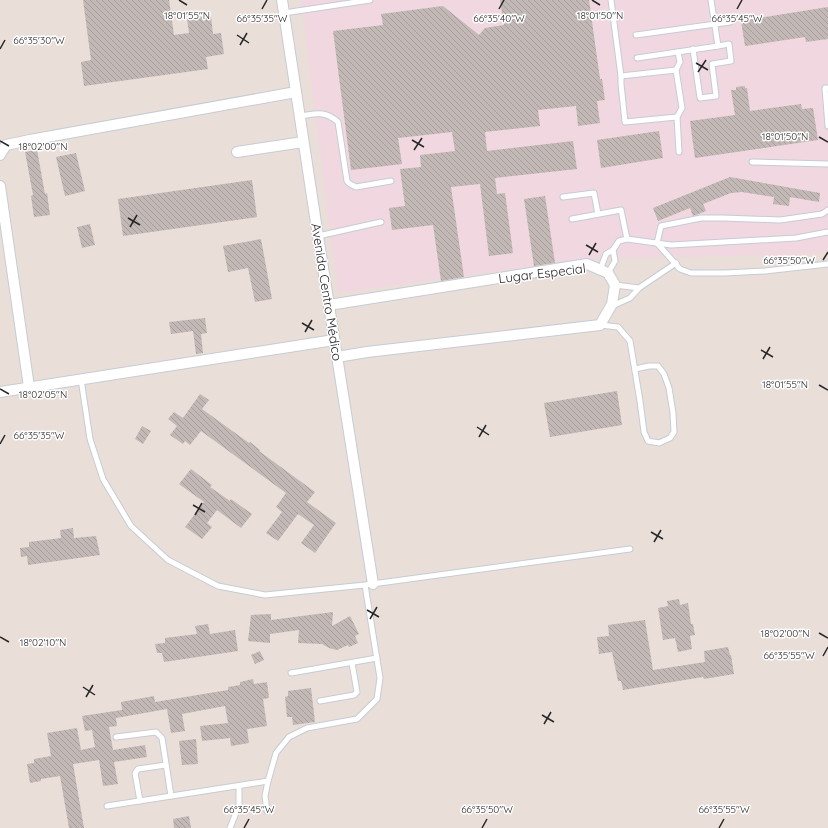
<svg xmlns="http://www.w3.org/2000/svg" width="828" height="828" font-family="Quicksand,sans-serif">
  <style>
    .medical { fill: #f0d7e0 }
    .building { fill: url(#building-back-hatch) }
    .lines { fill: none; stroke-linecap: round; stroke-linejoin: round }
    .service-casing { stroke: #c5ccd5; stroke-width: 7 }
    .minor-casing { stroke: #c5ccd5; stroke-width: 12 }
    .service { stroke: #fff; stroke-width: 5 }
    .minor { stroke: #fff; stroke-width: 10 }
    .ticks { fill: none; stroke: #272727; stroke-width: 1.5 }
    .labels { text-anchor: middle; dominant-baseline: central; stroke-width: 3; stroke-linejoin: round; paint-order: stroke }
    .street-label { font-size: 13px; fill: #272727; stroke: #fff }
    .ticks-label { font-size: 10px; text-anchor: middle; fill: #272727; stroke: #fff; stroke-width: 3; stroke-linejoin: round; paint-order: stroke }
  </style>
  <defs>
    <pattern id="building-back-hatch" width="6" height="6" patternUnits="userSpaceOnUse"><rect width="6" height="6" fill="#c2b8b6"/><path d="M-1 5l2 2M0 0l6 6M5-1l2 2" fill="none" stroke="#a79e9c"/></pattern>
  </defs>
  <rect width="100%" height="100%" fill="#eaded9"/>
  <path class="medical" d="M301 0H828V251L814 254 588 259 338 293Z"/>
  <g class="building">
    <path d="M83 0H169L174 35 189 33 187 19 211 16 213 34 221 33 224 54 206 57 208 69 84 86 81 62 91 60Z"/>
    <path d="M500 0H589L600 79H602L605 100 597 101 600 123 578 126 576 106 538 110 540 126 485 132 487 151 573 141 577 169 495 178 497 194 505 193 513 253 489 256 480 184 451 187 464 277 441 281 433 225 392 230 389 208 405 206 400 169 421 167 420 155 455 151 452 132 398 138 402 164 351 170 333 31 383 25 381 14 443 6 479 35 485 28 504 25Z"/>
    <path d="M828 7V39L806 42 805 37 745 46 741 21Z"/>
    <path d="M745 86V88H747L750 111 801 104 802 109 813 108 818 140 695 158 690 121 735 115 731 90H736V87Z"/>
    <path d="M659 131 663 158 601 168 597 140Z"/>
    <path d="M37 150 45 194 47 193 50 215 34 217 31 196 33 195 25 152Z"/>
    <path d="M76 153 85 191 65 196 56 157Z"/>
    <path d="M730 177 820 193 819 202 790 197 789 206 773 204 774 197 742 192 731 193 703 204 706 211 696 215 693 216 690 208 658 221 653 208Z"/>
    <path d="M252 180 257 217 123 236 118 199Z"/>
    <path d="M545 196 555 263 534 266 524 199Z"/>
    <path d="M90 224 95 245 82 248 77 227Z"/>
    <path d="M261 239 272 299 255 302 248 268 228 272 223 246Z"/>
    <path d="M205 318 207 333 201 334 203 353 196 354 193 331 171 334 169 322Z"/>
    <path d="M617 391 622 425 550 437 544 403Z"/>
    <path d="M200 394 209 400 202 409 249 443 250 442 260 450 259 451 315 492 307 502 336 523 315 553 301 543 314 525 298 514 278 541 266 533 282 512 276 507 286 493 201 431 190 445 185 441 183 444 170 435 177 426 168 419 174 412 183 418Z"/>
    <path d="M142 426 151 431 143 444 135 439Z"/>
    <path d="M191 469 212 485 210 487 230 501 231 499 252 514 241 528 217 510 207 523 212 527 202 539 185 527 204 502 179 484Z"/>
    <path d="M73 528 74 538 96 536 100 555 28 565 27 556 21 557 20 548 29 547V542L61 538 60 530Z"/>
    <path d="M679 599 680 605 688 603 691 624H693L695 635 690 636 692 649 678 652 675 638 663 640 658 608 668 606 667 601Z"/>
    <path d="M333 612 332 626 350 616 359 634 355 636 358 643 349 647 348 645 337 650 329 648 322 644 298 643 299 630 270 634V643L248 641 251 615 271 614V620Z"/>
    <path d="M645 620 653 670 705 662 704 651 728 647 730 655H731L734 674 704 679 703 677 623 690 621 681H618L612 652 599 654 597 637 609 636 608 625Z"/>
    <path d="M208 624 210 634 235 630 238 651 164 662 162 653H157L155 644 165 643V638L197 634 195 626Z"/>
    <path d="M260 651 264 660 255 664 251 655Z"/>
    <path d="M253 679 254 684 267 682 269 698 263 699 267 726 247 729 249 743 231 746 230 738 202 741 200 726 228 723 225 706 182 714 185 731 171 733 167 709 116 718 117 726 109 727 113 750 145 745 147 757 114 762 118 784 103 786 99 760 73 764 84 828H69L60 776 41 779V781L30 783 27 764 34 763V759L51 756 47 733 77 728 81 750 95 747 92 730 85 731 82 716 122 710 121 702 154 696 155 702 228 690V687L240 685V682Z"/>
    <path d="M311 688 315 722 293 725 292 717H287L285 697 288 696V691Z"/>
    <path d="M196 739 198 764 182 765 179 741Z"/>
    <path d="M189 816 191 828H174L173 819Z"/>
  </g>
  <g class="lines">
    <defs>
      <g id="service">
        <path d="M611 0 621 76 676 70 682 108 677 117 679 152"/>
        <path d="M284 13 370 0"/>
        <path d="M636 35 730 22"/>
        <path d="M693 49 700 98 716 96 712 64 731 61 729 44 718 46"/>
        <path d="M637 58 718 46 711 0"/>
        <path d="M676 70 680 62 678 52"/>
        <path d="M621 76V84L625 122 677 117"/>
        <path d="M828 88H825L828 126"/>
        <path d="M299 116C316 114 324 110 338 122L347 181 350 184 356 187 391 181"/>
        <path d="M752 162 828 164"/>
        <path d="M563 197 594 193 598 214"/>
        <path d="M828 210 822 214 780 220 723 218H701L661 226 657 243 680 269 691 273H725L765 271 828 264"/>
        <path d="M572 219 621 210 627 239"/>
        <path d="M318 236 381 222"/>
        <path d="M600 270 606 254 613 250 619 241 627 239 671 245 796 238 828 232"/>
        <path d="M608 273 615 261 613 250"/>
        <path d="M615 285 639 288"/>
        <path d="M612 306 630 298 639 288 676 263"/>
        <path d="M600 325 618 327 630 341 640 401 644 432 648 441 659 443 670 438 674 432 673 413 669 388 664 374 658 366H649L635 369"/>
        <path d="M81 379 90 439 103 479 131 526 168 560 218 586 265 595 365 585 630 549"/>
        <path d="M291 673 377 658"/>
        <path d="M320 701 354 695 357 692 352 663"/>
        <path d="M116 737 156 732 162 738 171 796"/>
        <path d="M140 801 135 773 138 769 166 765"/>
        <path d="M107 806 268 781"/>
        <path d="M267 811 265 796 268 781 276 753 289 737 307 728 357 719 377 699 380 678 365 585"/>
        <path d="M230 828 239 805V786"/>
      </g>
      <g id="minor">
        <path d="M282 0 318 236 373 584"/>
        <path d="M237 152 303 142"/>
        <path d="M0 155 1 153 6 145 30 140 296 92"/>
        <path d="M0 186 29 387"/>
        <path d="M329 305 587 264 608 273 615 285 612 304 600 325 367 352 337 357"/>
        <path d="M0 392 334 340"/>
      </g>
    </defs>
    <use href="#service" class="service-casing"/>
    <use href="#minor" class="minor-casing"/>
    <use href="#service" class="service"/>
    <use href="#minor" class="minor"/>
  </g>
  <path class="ticks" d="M179 0 187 5M592 0 600 5M262 9 267 0M499 9 504 0M737 9 742 0M237 35 249 43M240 45 247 33M0 49 5 40M696 63 708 70M698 72 706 60M819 137 828 142M412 140 424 147M0 141 9 146M414 150 422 138M128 218 140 225M130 227 137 215M586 245 598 252M589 255 596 243M823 260 828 252M302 323 314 330M305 332 312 320M761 350 773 357M763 359 770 347M819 385 828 390M0 389 9 394M477 427 489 435M479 437 486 425M0 444 5 435M193 505 205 512M195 515 202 503M651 532 663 539M654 542 661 530M367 610 379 617M370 619 377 607M819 633 828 638M0 637 9 642M823 656 828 647M83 687 95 695M86 697 93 685M542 715 554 722M544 724 551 712M244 828 249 819M482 828 487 819M719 828 724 819"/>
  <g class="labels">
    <g class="street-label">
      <text transform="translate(542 273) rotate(-7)">Lugar Especial</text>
      <text transform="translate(327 292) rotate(81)">Avenida Centro Médico</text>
    </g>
  </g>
  <g class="ticks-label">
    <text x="187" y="19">18°01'55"N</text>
    <text x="600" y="19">18°01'50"N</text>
    <text x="262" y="22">66°35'35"W</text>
    <text x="499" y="22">66°35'40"W</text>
    <text x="737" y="22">66°35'45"W</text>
    <text x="39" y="44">66°35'30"W</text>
    <text x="785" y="140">18°01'50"N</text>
    <text x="43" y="150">18°02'00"N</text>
    <text x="789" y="264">66°35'50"W</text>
    <text x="785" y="388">18°01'55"N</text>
    <text x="43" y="398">18°02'05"N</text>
    <text x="39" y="439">66°35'35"W</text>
    <text x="785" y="637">18°02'00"N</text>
    <text x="43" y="646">18°02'10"N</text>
    <text x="789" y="659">66°35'55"W</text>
    <text x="249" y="813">66°35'45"W</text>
    <text x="487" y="813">66°35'50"W</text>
    <text x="724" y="813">66°35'55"W</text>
  </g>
</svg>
